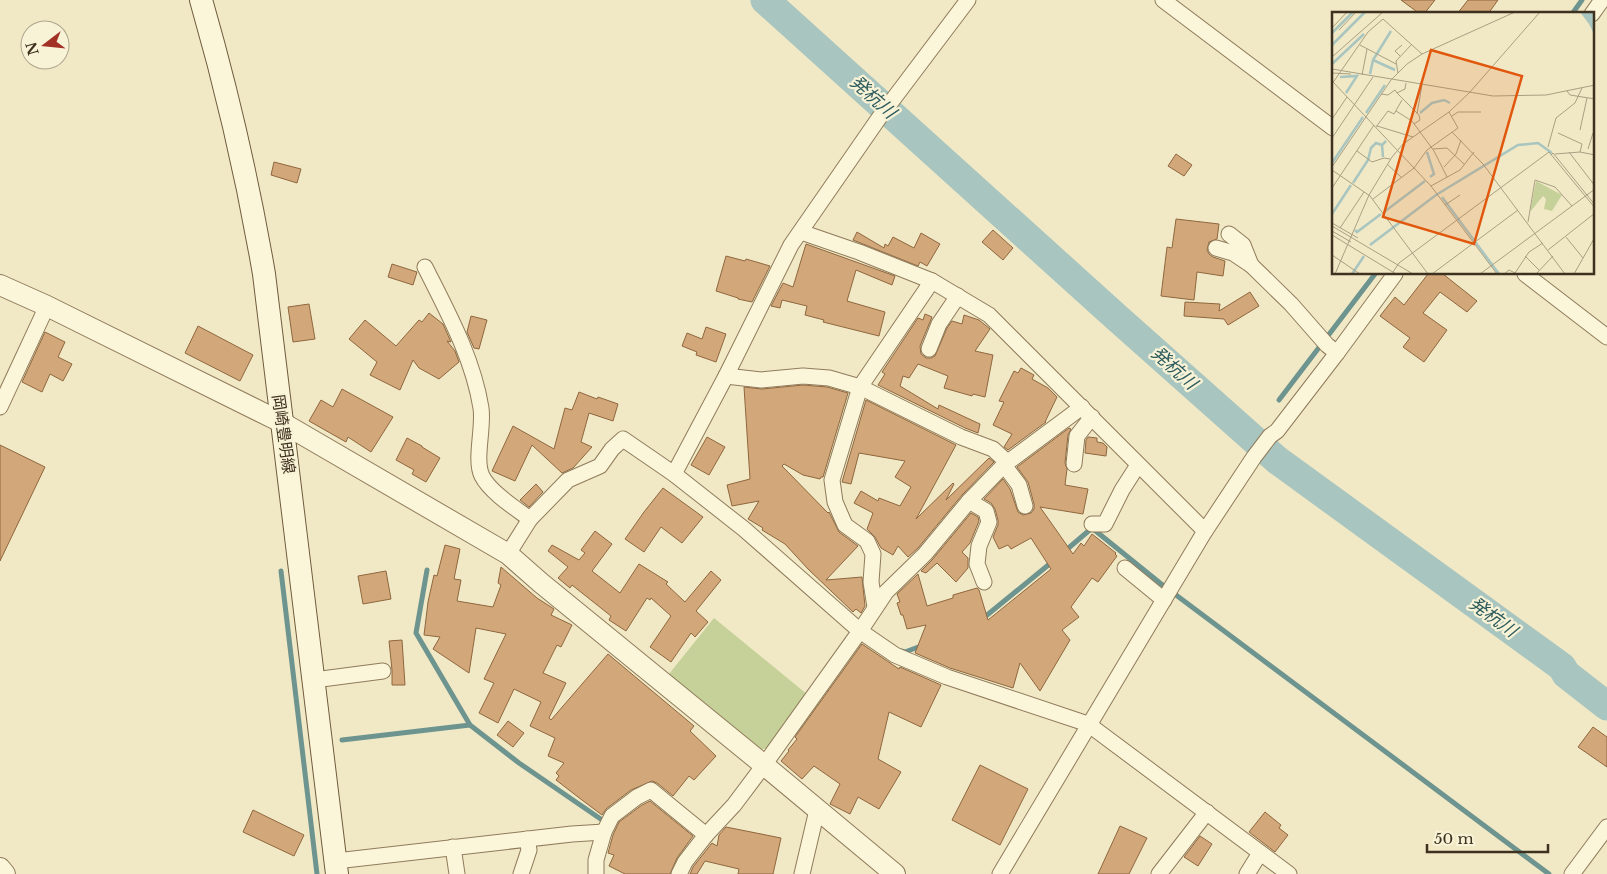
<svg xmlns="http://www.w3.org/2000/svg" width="1607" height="874" font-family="'Libre Baskerville','Noto Sans JP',serif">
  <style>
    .green { fill: #c5d199 }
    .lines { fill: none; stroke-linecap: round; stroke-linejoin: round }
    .stream { stroke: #6d948e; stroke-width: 5 }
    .river { stroke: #a8c5bf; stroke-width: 29 }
    .building { fill: #d2a77a; stroke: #8f673e }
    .minor-casing { stroke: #8f7b5a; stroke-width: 17 }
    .tertiary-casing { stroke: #8f7b5a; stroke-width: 22 }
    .secondary-casing { stroke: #705c3d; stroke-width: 24 }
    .minor { stroke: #fbf5da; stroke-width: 15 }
    .tertiary { stroke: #fbf5da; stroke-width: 20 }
    .secondary { stroke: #fbf5da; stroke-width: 22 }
    .labels { text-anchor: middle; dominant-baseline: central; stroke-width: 4.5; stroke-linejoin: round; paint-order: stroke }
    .street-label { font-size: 16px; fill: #3e311f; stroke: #f8f2d6 }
    .water-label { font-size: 18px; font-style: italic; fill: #2d5c5e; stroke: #f8f2d6 }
    .inset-river { fill: none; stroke: #a8c5bf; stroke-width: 2.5 }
    .inset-road { fill: none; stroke: #a99f83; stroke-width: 1 }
    .view { fill: #e0570d; fill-opacity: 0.15; stroke: #e0570d; stroke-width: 2.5 }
    .inset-edge { fill: none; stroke: #3e311f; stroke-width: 2.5 }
  </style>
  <rect width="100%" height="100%" fill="#f1e9c6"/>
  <path class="green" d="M714 618 808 695 770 748 761 749 669 674Z"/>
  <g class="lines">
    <g class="stream">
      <path d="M1572 14 1582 0"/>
      <path d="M1279 400 1375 274"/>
      <path d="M1251 438 1252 437"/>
      <path d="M1065 551 1092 528 1160 583 1549 874"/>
      <path d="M427 570 416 633 470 725 519 763 605 822"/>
      <path d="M281 571 317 874"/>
      <path d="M981 620 1052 562"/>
      <path d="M901 651 905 652 921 646"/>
      <path d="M342 740 470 725"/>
    </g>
    <path class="river" d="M765 0 1115 316 1277 460 1562 667 1566 674 1607 706"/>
  </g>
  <g class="building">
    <path d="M1401 0H1435L1424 14H1420Z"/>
    <path d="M1468 0H1498L1488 14H1457Z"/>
    <path d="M1176 154 1192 165 1184 176 1168 166Z"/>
    <path d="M274 162 301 169 297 183 271 175Z"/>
    <path d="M1176 219 1219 224 1217 239 1209 242 1207 250 1209 254 1213 257 1225 261 1223 276 1197 272 1194 300 1161 296 1167 247 1172 248Z"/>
    <path d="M993 230 1013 248 1003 260 982 242Z"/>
    <path d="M857 232 884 248 885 244 888 246 893 237 914 248 921 233 940 244 927 266 920 262 918 266 853 240Z"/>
    <path d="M806 244 895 276 892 285 856 270 847 301 885 312 879 336 823 322 824 320 805 315 807 306 782 300 780 308 771 306 783 283 793 287Z"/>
    <path d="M726 256 745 261 746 259 770 266 752 302 738 299V298L716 291Z"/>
    <path d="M392 264 417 272 413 285 388 277Z"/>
    <path d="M1428 274H1443L1477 301 1467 312 1440 292 1423 313 1447 330 1424 362 1403 347 1410 338 1380 316 1395 297 1404 305Z"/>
    <path d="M1250 292 1259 306 1228 325 1224 319 1184 316 1185 302 1220 304 1219 311Z"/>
    <path d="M309 304 315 339 293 342 288 307Z"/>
    <path d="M429 313 443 324 451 342 447 341 455 351 459 362 439 379 419 368 413 360 400 390 370 375 377 362 349 339 365 320 396 346 419 320 422 322Z"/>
    <path d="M925 314 932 317 920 346 921 354 926 358H931L935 356 947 328 952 321 962 324 964 315 979 320 990 329 975 351 993 355 985 397 973 394 972 396 944 388 948 376 918 364 909 378 903 376 900 386 938 409 939 405 980 424 978 433 965 428 878 385 885 374 882 372 918 318 923 320Z"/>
    <path d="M471 316 487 320 479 349 474 348 467 332Z"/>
    <path d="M198 326 253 355 240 381 185 353Z"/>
    <path d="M706 327 726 334 716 362 696 355 697 352 682 346 687 333 702 339Z"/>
    <path d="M45 332 65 342 58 357 72 364 63 381 50 374 42 392 22 382Z"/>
    <path d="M1021 368 1034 375 1032 379 1048 388 1057 397 1045 422H1046L1008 450 1004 447 1012 434 993 425 1004 402 999 401 1014 371 1018 373Z"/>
    <path d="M803 385 827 387 848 393 823 477H821L820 479 803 475 784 464 782 466 828 513 829 512 839 532 858 546 826 580 862 577 865 606 861 613 856 609 853 612 808 569 785 544 762 530 763 528 748 519 759 501 732 506 727 485 750 479 744 387 762 389Z"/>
    <path d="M342 389 393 417 371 452 348 437 346 442 309 421 321 400 333 407Z"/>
    <path d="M579 392 597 399 598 397 618 404 613 421 589 413 581 442 592 447 573 468 562 473 532 445 515 481 492 471 513 426 554 449 565 408 572 410Z"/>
    <path d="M866 400 956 445 916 519 953 483 954 484 946 500 989 458 994 462 962 495 918 548 908 557 898 546 893 555 881 548 875 537 867 529 873 513 854 503 861 491 878 501 879 498 900 506 911 487 895 477 905 461 859 453 851 484 842 482Z"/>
    <path d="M1069 428 1071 429 1068 435 1065 463 1067 469 1065 485 1088 489 1083 514 1040 507 1073 554 1081 543 1084 546 1092 534 1116 553 1115 554 1117 556 1098 582 1092 578 1071 607 1079 617 1062 630 1070 640 1040 691 1020 663 1013 688 950 668 915 653 926 625 907 629 903 615H901L897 603 900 602 897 594 918 574 927 606 953 598V595L977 588 979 590 988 620 1051 569 1031 538 1011 549 1008 545 999 549 993 537 998 525V520L995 509 991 503 984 499 1003 479 1010 489 1018 512 1023 515 1031 513 1034 509V504L1028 482 1017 467Z"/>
    <path d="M707 437 725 447 709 475 691 465Z"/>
    <path d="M1088 437 1097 438V442L1103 443 1107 447 1106 456 1085 453 1086 440Z"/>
    <path d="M407 438 422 446V447L440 458 426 482 412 474 414 470 396 460Z"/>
    <path d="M0 445 45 467 0 561Z"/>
    <path d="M536 484 543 492 529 507 520 500Z"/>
    <path d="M663 488 703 517 682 543 661 527 644 552 625 539 644 512Z"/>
    <path d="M971 513 978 517 979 521 970 543 962 552 968 558V568L956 582 937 563 926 573 921 571 932 560Z"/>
    <path d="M595 531 612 544 592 571 620 593 639 564 668 582 666 584 685 602 711 571 721 580 696 611 708 622 695 637 691 633 671 662 650 647 671 616 651 598 650 600 647 598 626 631 609 620 611 616 572 585 570 588 558 578 568 567 548 551 552 545 579 560 585 553 581 550Z"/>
    <path d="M445 545 460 549 454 579 461 580 457 601 493 607 501 585 498 583 501 567 537 598 554 609 551 615 572 625 561 647 557 645 543 673 566 683 549 718 551 720 608 654 694 726 690 731 716 756 694 780 689 776 673 796 657 783 652 781 631 790 606 809 602 815 582 800 556 780 559 776 556 773 564 763 548 756 555 738 530 726 541 702 514 689 498 723 479 713 494 683 484 679 506 634 476 628 469 673 433 649 440 637 424 635 428 602 434 575 437 576Z"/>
    <path d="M386 571 391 599 363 604 358 576Z"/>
    <path d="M402 640 405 685H392V670L389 641Z"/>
    <path d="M862 644 899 669 900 667 941 685 921 727 889 712 878 759 901 772 879 809 858 797 850 814 830 804 840 784 814 766 802 779 781 761 789 751 788 750 797 739 795 737Z"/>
    <path d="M508 721 524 733 513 747 497 735Z"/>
    <path d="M1593 727 1607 737V767L1578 747Z"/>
    <path d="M980 765 1028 789 1000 845 952 820Z"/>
    <path d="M650 801 693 836 677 858 670 874H625L609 866 614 855 608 853 613 835 619 822 642 805Z"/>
    <path d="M253 810 304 835 294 856 243 832Z"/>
    <path d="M1265 812 1281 825 1279 828 1288 835 1275 852 1249 832Z"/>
    <path d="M1120 826 1147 838 1129 874H1098Z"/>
    <path d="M726 827 781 838 773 874H738L739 869 705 861 697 874H690L693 867 712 843 717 846 719 835Z"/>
    <path d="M1200 836 1212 844 1198 866 1184 857Z"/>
  </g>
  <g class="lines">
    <defs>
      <g id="minor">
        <path d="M1163 0 1333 128"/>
        <path d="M1592 14 1602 0"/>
        <path d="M801 232 859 252 932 281 989 315 1205 531"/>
        <path d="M1229 234 1243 245 1251 265"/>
        <path d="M1216 248 1233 253 1251 265 1291 304 1327 345 1337 353"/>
        <path d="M425 267C448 313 473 358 481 408 484 428 474 460 482 476 490 492 515 508 530 519"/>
        <path d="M1525 274 1607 337"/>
        <path d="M929 349 939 324 958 296"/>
        <path d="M726 376 761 380 803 376 829 378 860 387 961 437 993 449 1007 462"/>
        <path d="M0 407 47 306"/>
        <path d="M1074 464 1077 436 1092 417"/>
        <path d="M1004 465 1019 485 1025 506"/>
        <path d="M674 474 726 376 791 245 879 118 968 0"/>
        <path d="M969 501 986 511 989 522 979 546 977 564 984 582"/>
        <path d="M1092 524H1105L1122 490 1138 465"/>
        <path d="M508 554 530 519 568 480 600 466 612 449 623 439 674 474 744 529 860 631 895 655 947 677 1088 724 1289 874"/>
        <path d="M1125 568 1164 600"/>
        <path d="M875 607 871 582 873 554 867 541 845 525 835 502 832 480 860 387 932 281"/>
        <path d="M314 680 383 671"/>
        <path d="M453 847 457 874"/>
        <path d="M336 861 572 834 604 832"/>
        <path d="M521 874 529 850 527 839"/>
        <path d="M596 874V860L604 832 612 816 637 797 651 790 706 835"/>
        <path d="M679 874 685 862 706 835 734 805 764 765 860 631 886 592 925 554 969 501 1004 465 1082 407"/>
        <path d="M802 874 817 810"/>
        <path d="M1000 874 1205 531 1254 457 1270 436 1277 431 1337 353 1395 274"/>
        <path d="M1159 874 1207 812"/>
        <path d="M1247 874 1260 853"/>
        <path d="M1572 874 1607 827"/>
      </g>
      <g id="tertiary">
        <path d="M0 285 47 306 281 422 508 554 541 583 764 765 895 874"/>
        <path d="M0 868 5 874"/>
      </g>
      <path id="secondary" d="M201 0C227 90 248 181 264 274L337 874"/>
    </defs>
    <use href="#minor" class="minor-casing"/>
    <use href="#tertiary" class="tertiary-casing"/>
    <use href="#secondary" class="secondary-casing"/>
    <use href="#minor" class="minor"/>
    <use href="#tertiary" class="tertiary"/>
    <use href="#secondary" class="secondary"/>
  </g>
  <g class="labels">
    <g class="street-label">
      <text transform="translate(284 434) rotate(82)">岡崎豊明線</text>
    </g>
    <g class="water-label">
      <text transform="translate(873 97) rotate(42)">発杭川</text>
      <text transform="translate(1174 368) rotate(42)">発杭川</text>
      <text transform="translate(1493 617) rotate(36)">発杭川</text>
    </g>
  </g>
  <g transform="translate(1332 12)">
    <rect width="262" height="262" fill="#f1e9c6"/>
    <path d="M204 169 230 183 220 199 212 197 214 187 211 184 198 200Z" fill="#c5d199"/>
    <path d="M248 0H262V22L257 12Z" fill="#a8c5bf"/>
    <path class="inset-river" d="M0 21 21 0M0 33 33 0M41 48 63 58M0 52 32 22M38 62 41 48 59 19M8 65 25 64 14 81M34 101 53 73M88 101 100 91 112 88 118 91M95 140 102 162 98 165M51 145 50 133 54 129M0 151 31 105M21 171 36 148 39 136 44 131 50 133M110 185 167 262M52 200 93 169M0 202 19 173M23 218 25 220 49 202M38 233 104 183 186 133 206 131 220 141M20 262 32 244"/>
    <path class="inset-road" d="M0 16 15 0M7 18 24 0M28 33 64 52M68 44 63 39 70 33M0 45 51 0M0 57 161 84 214 83 263 73M0 61 19 62M66 61 64 49 80 32M30 63 35 37M1 70 99 174 165 262M0 72 36 20 51 7 90 42M235 79 238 83 263 87M65 81 87 103 88 108 82 112M49 82 56 83 63 78 65 81 73 77 74 71M64 99 80 109 102 139 115 165M85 102 90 73M120 104 126 100H149M0 107 15 85M45 114 81 125M44 115 56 99 62 102 70 88M248 118 255 86M120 120 151 152 233 262M226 121 250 132 248 140M0 126 41 65M216 135 224 106 243 91 250 76M101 137 115 136 133 153M256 137 261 121M25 139 40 150 52 146 58 147M237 140 263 174M223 142 248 140 263 143M219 143 221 141 263 193M55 152 69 165M0 155 59 68 75 52 90 42 183 0M112 155 124 142 129 128M0 158 38 184 96 262M99 174 128 158 142 140M0 176 42 113M41 187 82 156 95 138 126 116 117 100M113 193 128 183M196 210 203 168 223 175 240 194M0 211 26 226M0 214 81 262M8 216 32 180M0 219 19 230M0 223 64 262M234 225 251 246M216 238 263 201M0 243 28 262M193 244 207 258M61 260 67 251 217 140 263 196M183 261 197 240 211 231M3 262 37 183 60 145 71 132 117 100 138 80 208 0M100 262 186 198M148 262 263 177M172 262 177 258 185 262M204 262 221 244M242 262 263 225"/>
    <path class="view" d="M99 38 190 64 142 232 51 205Z"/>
    <rect width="262" height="262" class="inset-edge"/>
  </g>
  <g transform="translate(45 45) rotate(254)"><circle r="24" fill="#f8f2d6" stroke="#aea58d"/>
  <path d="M0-4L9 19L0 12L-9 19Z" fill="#a23126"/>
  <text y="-8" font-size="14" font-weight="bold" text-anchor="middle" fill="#3e311f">N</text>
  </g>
  <path d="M1427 844v8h121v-8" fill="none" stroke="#3e311f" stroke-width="2.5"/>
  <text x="1434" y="844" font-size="15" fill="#3e311f" stroke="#f8f2d6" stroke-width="4" paint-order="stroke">50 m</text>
</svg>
